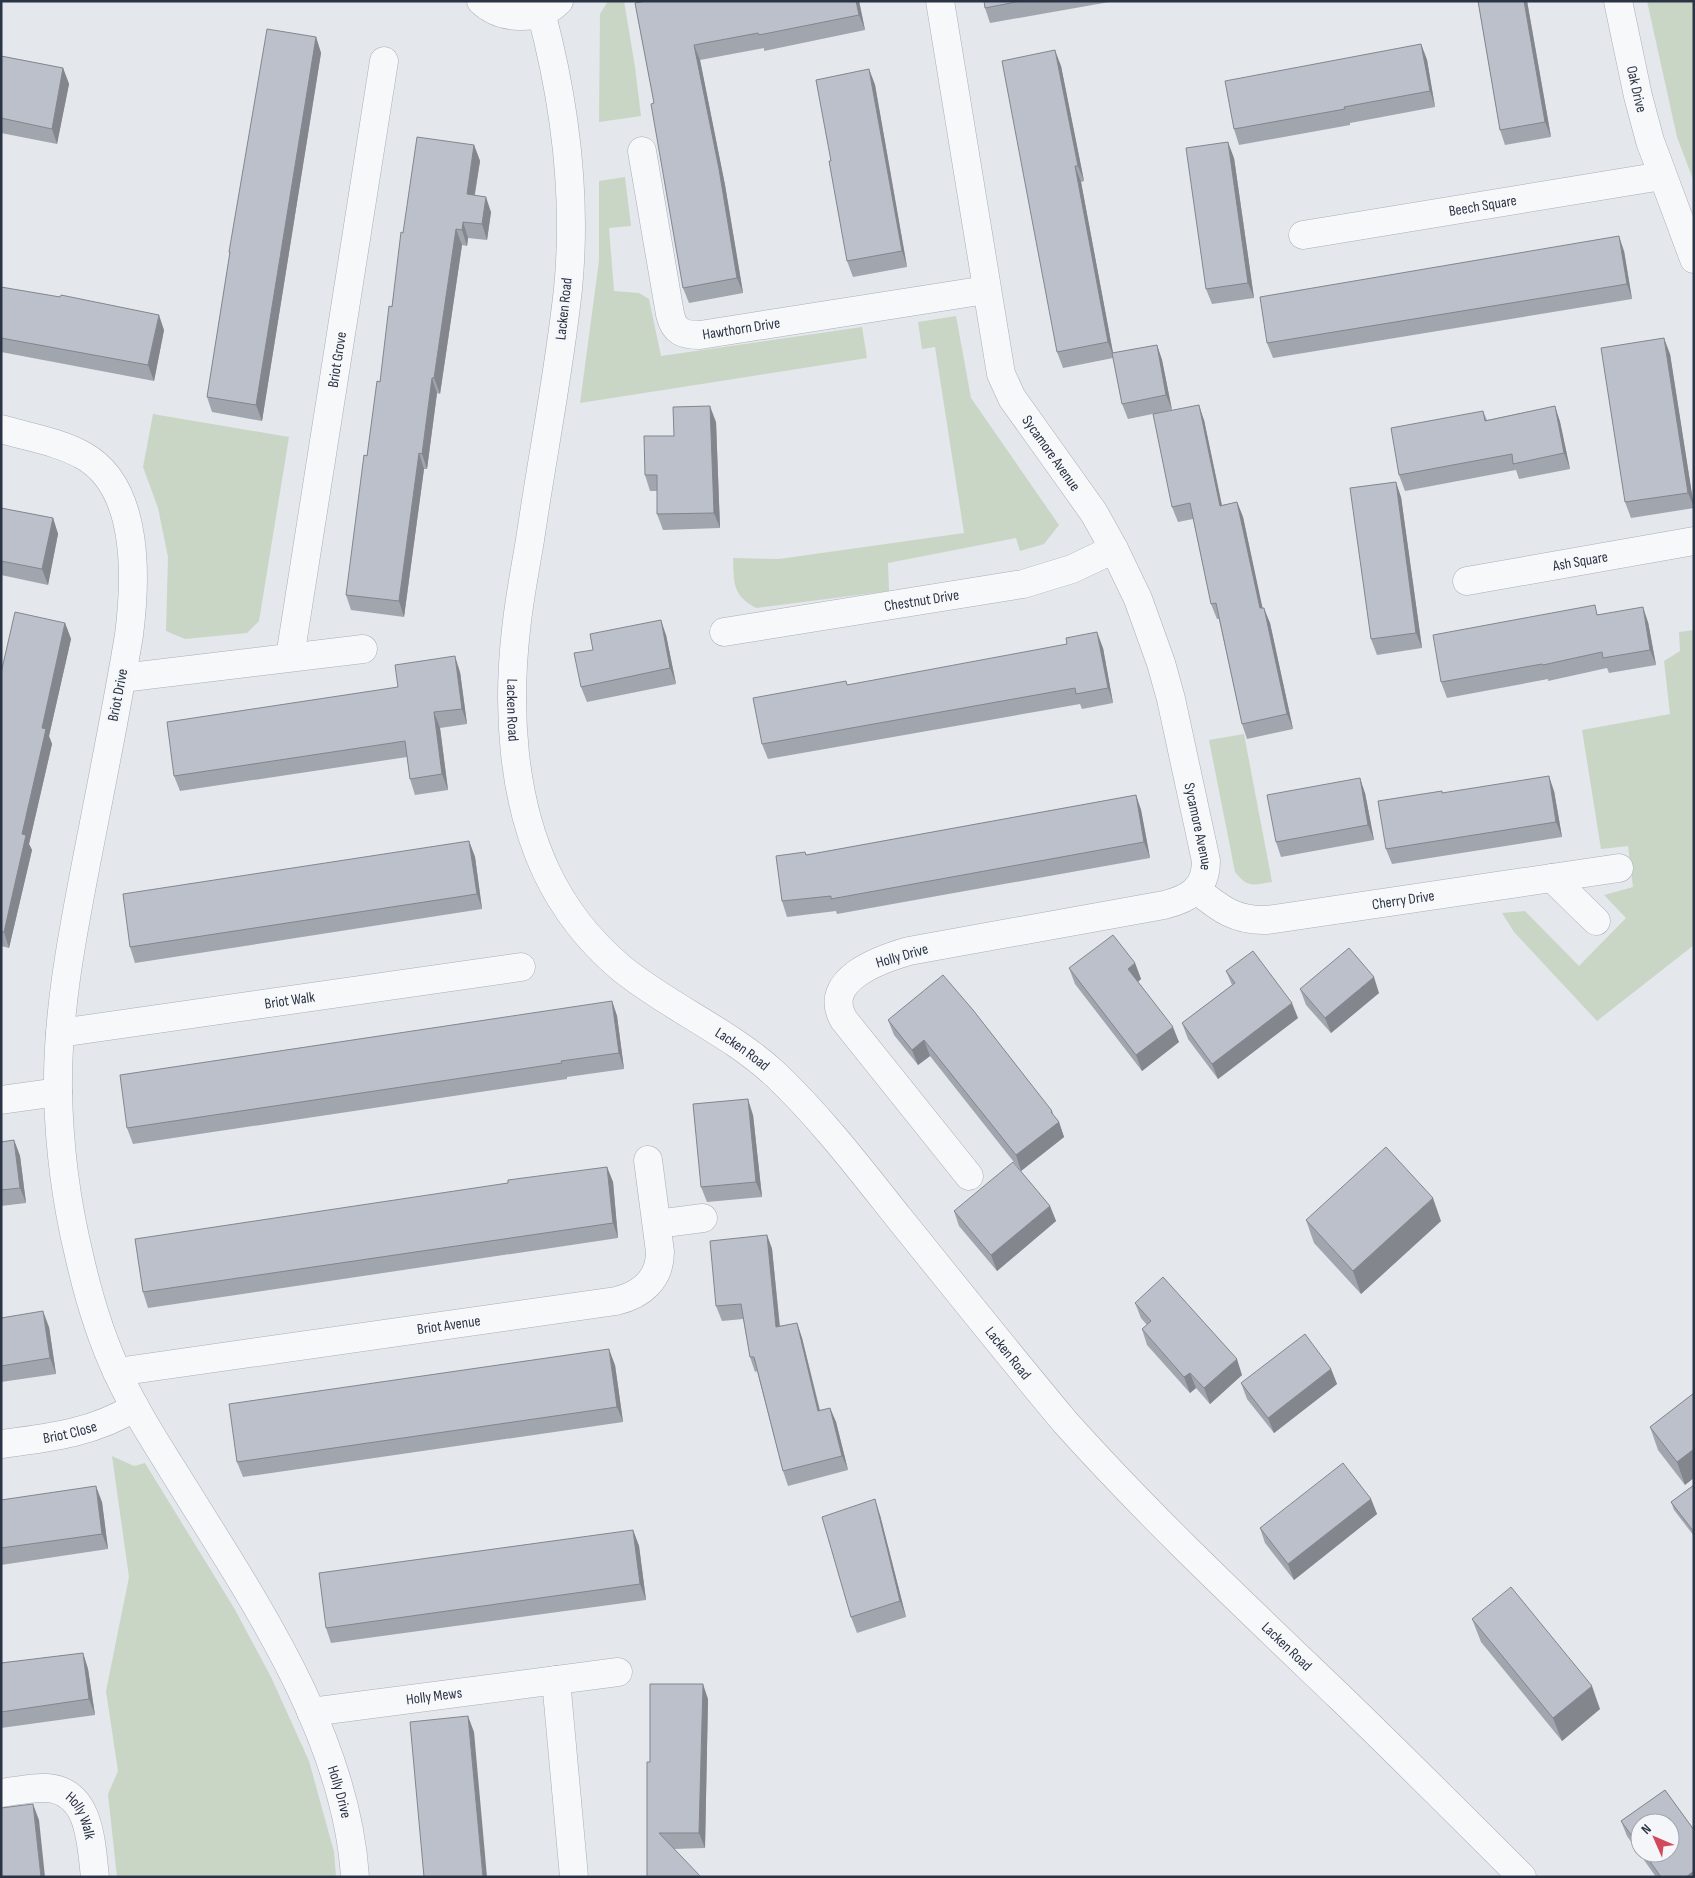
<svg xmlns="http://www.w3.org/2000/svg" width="1695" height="1878" font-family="'Sofia Sans Condensed',sans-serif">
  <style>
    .green { fill: #c9d6c5 }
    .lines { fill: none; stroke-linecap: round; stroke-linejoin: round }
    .minor-casing { stroke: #a9aeb7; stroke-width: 29 }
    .minor { stroke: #f7f8fa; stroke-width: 28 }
    .wall { fill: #a1a5ae; fill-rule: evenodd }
    .shaded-wall { fill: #83868d }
    .building { fill: #bbc0ca; stroke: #83868d }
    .labels { text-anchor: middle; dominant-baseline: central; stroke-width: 5; stroke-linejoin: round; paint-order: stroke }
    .street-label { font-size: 15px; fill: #2b3445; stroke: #f4f6f9 }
  </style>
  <rect width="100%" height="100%" fill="#e4e7ec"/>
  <g class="green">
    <path d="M608 1H624L635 67 641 116 599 122 600 14Z"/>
    <path d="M1647 1H1694V182L1677 137Z"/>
    <path d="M625 177 631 226 609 228 614 291 639 293 649 299 661 356 862 327 867 358 580 403 599 261V181Z"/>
    <path d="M956 316 971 398 1059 525 1044 544 1020 551 1016 538 888 563 889 591 756 608C732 595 734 583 733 558L779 559 964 533 935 347 922 349 918 322Z"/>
    <path d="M153 414 289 437 259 621 247 633 185 639 166 631 168 557 158 508 143 467Z"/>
    <path d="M1694 630V945L1597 1021 1514 932 1502 913 1525 911 1579 966 1626 918 1604 895 1633 887 1628 846 1601 849 1582 730 1670 714 1664 661 1680 651 1679 632Z"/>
    <path d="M1244 734 1272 882C1252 885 1248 888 1235 872L1209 740Z"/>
    <path d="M112 1456 134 1466 145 1463 234 1608 271 1677 309 1761 334 1852 336 1877H117L108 1794 118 1771 106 1691 129 1577Z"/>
  </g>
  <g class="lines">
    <defs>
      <g id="minor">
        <path d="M481 1C501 20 538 22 559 1"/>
        <path id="s1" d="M940 1 1001 374 1012 398 1094 513 1114 549 1138 599 1161 663 1171 699 1206 861C1206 890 1188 899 1164 905L909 951C881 959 820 980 844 1020L969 1176"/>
        <path id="s2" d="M1618 1 1638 96 1650 141 1694 259"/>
        <path id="s3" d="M541 12C565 102 577 196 568 289 559 373 542 457 530 540 525 570 519 600 516 630 507 709 512 798 546 871 564 909 589 941 621 968 670 1008 730 1032 776 1075 822 1119 860 1169 899 1218 954 1286 1009 1355 1065 1422 1152 1519 1247 1608 1341 1698 1402 1757 1462 1817 1522 1877"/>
        <path id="s4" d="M642 151 670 314C674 332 683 335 700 335L986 290"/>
        <path id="s5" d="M1303 235 1662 176"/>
        <path id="s6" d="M1 429C28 437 60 442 84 456 140 488 136 580 129 635 116 713 100 791 85 869 71 942 57 1016 58 1091 59 1146 66 1201 79 1255 88 1295 100 1336 118 1374 136 1413 161 1451 184 1488 256 1604 346 1736 355 1877"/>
        <path id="s7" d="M1467 581 1694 541"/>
        <path id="s8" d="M724 632 1023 584 1072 569 1114 549"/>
        <path id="s9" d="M290 657 384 61"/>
        <path d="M122 678 363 649"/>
        <path d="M1552 878 1596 921"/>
        <path id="s10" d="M1197 890C1220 909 1236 921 1267 920L1619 868"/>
        <path id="s11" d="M60 1033 521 967"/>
        <path d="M1 1100 58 1092"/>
        <path d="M657 1224 703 1218"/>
        <path id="s12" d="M117 1372 616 1301C641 1295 660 1280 660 1252L648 1160"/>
        <path id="s13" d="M1 1444C48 1438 94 1433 135 1407"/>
        <path d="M556 1680 574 1877"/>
        <path id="s14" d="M311 1712 618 1672"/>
        <path id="s15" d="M1 1793C16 1791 32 1787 47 1788 91 1791 91 1844 95 1877"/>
      </g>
    </defs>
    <use href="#minor" class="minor-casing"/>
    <use href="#minor" class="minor"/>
  </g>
  <g class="wall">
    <path d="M859 1 865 30 764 51V48L700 60 725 185 743 293 689 303 683 288 654 103 635 3Z"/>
    <path d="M984 1H1115L990 23 985 8Z"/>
    <path d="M1478 1H1527L1551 137 1505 145 1500 130Z"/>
    <path d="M316 37 321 53 262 421 212 412 207 397 230 255 229 252Z"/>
    <path d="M1421 44 1427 60 1435 107 1350 123V125L1239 145 1234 129Z"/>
    <path d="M1 56 63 68 69 84 57 144 1 133Z"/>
    <path d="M1061 66 1084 181 1081 182 1113 353 1157 345 1162 360 1172 410 1128 419 1122 404 1113 358 1063 368 1057 352Z"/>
    <path d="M869 69 875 85 907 267 853 277 847 261Z"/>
    <path d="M474 145 480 161 475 195 491 212 487 240 468 238 467 246 462 245 440 394 437 393 427 469H424L404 617 351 610 346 595 367 456 380 382 403 233Z"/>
    <path d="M1234 158 1254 298 1212 304 1206 289Z"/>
    <path d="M1624 251 1632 299 1273 358 1267 343Z"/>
    <path d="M1 287 164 330 154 381 1 352Z"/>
    <path d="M1670 354 1694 508 1631 518 1625 502Z"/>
    <path d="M1555 406 1560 422 1570 469 1519 479 1516 470 1405 491 1399 475 1483 411 1487 420Z"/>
    <path d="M1204 420 1222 505 1237 502 1243 517 1262 608 1270 623 1293 729 1247 739 1242 724 1219 619H1217L1211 604 1193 519 1178 522 1172 507Z"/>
    <path d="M716 422 720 528 663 530 657 514V491H650L645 475 674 436Z"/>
    <path d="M1401 497 1422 648 1377 655 1371 639Z"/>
    <path d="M1 508 53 518 58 534 48 585 1 575Z"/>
    <path d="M1599 614 1648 622 1656 665 1609 673 1607 668 1548 681V679L1447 698 1441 682Z"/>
    <path d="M65 623 71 639 49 736 52 744 29 844 32 850 9 948 1 946V673Z"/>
    <path d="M666 635 676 684 587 702 581 687Z"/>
    <path d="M1103 648 1113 703 1082 709 1080 704 768 759 762 744 848 685Z"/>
    <path d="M460 672 467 724 440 728 448 790 415 795 410 779 407 757 180 791 174 776 398 687Z"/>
    <path d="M1554 791 1562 837 1392 864 1386 849 1443 793Z"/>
    <path d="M1365 793 1374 840 1281 857 1276 842Z"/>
    <path d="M1136 795 1141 810 1150 858 837 914 836 911 787 917 782 901 805 852 806 855Z"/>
    <path d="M469 841 475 857 482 909 135 963 130 947Z"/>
    <path d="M1135 963 1141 979 1138 982 1179 1042 1142 1071 1075 984 1069 968Z"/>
    <path d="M1226 971 1298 1018 1218 1079 1188 1039 1182 1023 1232 985Z"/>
    <path d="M1300 989 1379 993 1331 1033 1306 1005Z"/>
    <path d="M612 1001 617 1016 624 1069 567 1077V1079L133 1144 127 1128Z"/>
    <path d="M888 1020 1053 1115 1059 1122 1064 1137 1021 1171 930 1056 918 1065 894 1035Z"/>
    <path d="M753 1115 762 1197 707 1202 701 1187Z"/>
    <path d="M14 1140 20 1156 26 1203 1 1206V1142Z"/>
    <path d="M607 1167 613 1182 618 1238 148 1308 143 1292 508 1183Z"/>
    <path d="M1050 1206 1056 1221 997 1271 959 1226 954 1211Z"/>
    <path d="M1306 1220 1441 1221 1361 1294 1314 1243Z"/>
    <path d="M767 1235 772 1249 780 1326 797 1323 802 1338 820 1410 830 1408 836 1422 848 1470 788 1486 783 1471 757 1371 755 1372 750 1357 743 1319 722 1321 716 1306Z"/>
    <path d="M1135 1303 1242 1375 1210 1404 1196 1388 1190 1393 1147 1345 1142 1329 1147 1325 1141 1318Z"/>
    <path d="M1 1318 49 1327 56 1374 1 1382Z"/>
    <path d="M615 1365 623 1422 243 1477 237 1462Z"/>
    <path d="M1331 1369 1337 1384 1274 1433 1247 1399 1241 1383Z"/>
    <path d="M1694 1393 1685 1485 1658 1450 1650 1427Z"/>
    <path d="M1694 1485V1536L1674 1510 1671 1502Z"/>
    <path d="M1371 1499 1377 1514 1294 1580 1265 1543 1260 1528Z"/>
    <path d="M1 1500 102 1502 108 1549 1 1565Z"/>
    <path d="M880 1515 906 1617 857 1633 851 1617Z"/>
    <path d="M633 1530 639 1546 646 1600 331 1643 326 1628Z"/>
    <path d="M1472 1619 1600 1709 1562 1741 1481 1642Z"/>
    <path d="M83 1653 88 1669 95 1715 1 1728V1663Z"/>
    <path d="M708 1699 705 1848 674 1849 647 1877 650 1762Z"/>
    <path d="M1665 1790 1694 1830V1877H1656L1627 1836 1621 1821ZM1640 1823H1670V1853H1640Z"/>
  </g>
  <g class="shaded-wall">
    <path d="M856 1H859L865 30 859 15Z"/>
    <path d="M1524 1H1527L1551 137 1545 122Z"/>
    <path d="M316 37 321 53 262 421 256 405Z"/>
    <path d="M1421 44 1427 60 1435 107 1430 91Z"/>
    <path d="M694 45 700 60 725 185 743 293 737 278Z"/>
    <path d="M1055 50 1061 66 1084 181 1078 166Z"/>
    <path d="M63 68 69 84 57 144 52 129Z"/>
    <path d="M869 69 875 85 907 267 902 251Z"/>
    <path d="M1228 142 1234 158 1254 298 1248 283Z"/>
    <path d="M474 145 480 161 472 209 467 194Z"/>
    <path d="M1075 166 1081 182 1114 358 1108 342Z"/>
    <path d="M486 197 491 212 487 240 482 224Z"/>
    <path d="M463 222 468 238 467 246 462 230Z"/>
    <path d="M456 229 462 245 440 394 434 378Z"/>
    <path d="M1619 236 1624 251 1632 299 1627 284Z"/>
    <path d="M159 315 164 330 154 381 148 365Z"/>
    <path d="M1664 338 1670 354 1694 507 1688 493Z"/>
    <path d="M1157 345 1162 360 1172 410 1166 395Z"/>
    <path d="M432 378 437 393 427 469 422 454Z"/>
    <path d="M1199 405 1204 420 1225 521 1220 506Z"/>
    <path d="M710 406 716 422 720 528 714 513Z"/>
    <path d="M1555 406 1560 422 1570 469 1564 453Z"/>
    <path d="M419 453 424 469 404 617 399 601Z"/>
    <path d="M1396 482 1401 497 1422 648 1416 633Z"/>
    <path d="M1237 502 1243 517 1266 624 1260 608Z"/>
    <path d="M53 518 58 534 48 585 42 569Z"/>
    <path d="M1643 607 1648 622 1656 665 1650 650Z"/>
    <path d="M1264 608 1270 623 1293 729 1287 714Z"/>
    <path d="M661 620 666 635 676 684 670 668Z"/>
    <path d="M65 623 71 639 49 736 52 744 29 844 32 850 9 948 4 932 42 728Z"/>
    <path d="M1097 632 1103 648 1113 703 1108 688Z"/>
    <path d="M455 656 460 672 467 724 462 709Z"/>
    <path d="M434 712 440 728 448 790 442 774Z"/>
    <path d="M1549 776 1554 791 1562 837 1556 822Z"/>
    <path d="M1360 778 1365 793 1374 840 1368 825Z"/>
    <path d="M1136 795 1141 810 1150 858 1144 842Z"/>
    <path d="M469 841 475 857 482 909 477 894Z"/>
    <path d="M1135 963 1141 979 1134 985 1128 969Z"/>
    <path d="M1374 977 1379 993 1331 1033 1325 1018Z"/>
    <path d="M612 1001 617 1016 624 1069 619 1053Z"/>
    <path d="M1292 1003 1298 1018 1218 1079 1212 1064Z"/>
    <path d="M1173 1027 1179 1042 1142 1071 1136 1055Z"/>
    <path d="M924 1040 930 1056 918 1065 912 1050Z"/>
    <path d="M748 1099 753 1115 762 1197 756 1182Z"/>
    <path d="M1052 1111 1056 1123 1059 1122 1064 1137 1021 1171 1016 1155Z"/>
    <path d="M14 1140 20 1156 26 1203 20 1188Z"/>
    <path d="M607 1167 613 1182 618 1238 613 1223Z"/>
    <path d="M1433 1198 1441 1221 1361 1294 1353 1271Z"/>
    <path d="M1050 1206 1056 1221 997 1271 991 1255Z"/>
    <path d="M767 1235 772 1249 781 1341 776 1327Z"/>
    <path d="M43 1311 49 1327 56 1374 50 1358Z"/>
    <path d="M797 1323 802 1338 823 1425 818 1411Z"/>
    <path d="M609 1349 615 1365 623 1422 617 1407Z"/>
    <path d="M1237 1359 1242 1375 1210 1404 1204 1388Z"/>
    <path d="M1331 1369 1337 1384 1274 1433 1268 1418Z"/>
    <path d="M1190 1373 1196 1388 1190 1393 1184 1377Z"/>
    <path d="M830 1408 836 1422 848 1470 842 1456Z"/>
    <path d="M1694 1449V1478L1685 1485 1677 1462Z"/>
    <path d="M96 1486 102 1502 108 1549 102 1534Z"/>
    <path d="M875 1499 880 1515 906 1617 900 1601Z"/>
    <path d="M1371 1499 1377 1514 1294 1580 1288 1564Z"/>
    <path d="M633 1530 639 1546 646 1600 640 1584Z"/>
    <path d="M83 1653 88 1669 95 1715 89 1699Z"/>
    <path d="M703 1684 708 1699 705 1848 699 1833Z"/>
    <path d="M1592 1686 1600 1709 1562 1741 1553 1718Z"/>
    <path d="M468 1716 474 1732 487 1877H483Z"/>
    <path d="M33 1804 39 1820 45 1877H41Z"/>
    <path d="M1694 1871V1877H1686Z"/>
  </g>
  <g class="building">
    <path d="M646 1H856L859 15 759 35 758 33 694 45 719 169 737 278 683 288 651 104 654 103 635 3Z"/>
    <path d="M984 1H1021L985 8Z"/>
    <path d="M1478 1H1524L1545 122 1500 130Z"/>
    <path d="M267 29 316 37 256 405 207 397 230 252H229Z"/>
    <path d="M1421 44 1430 91 1344 107 1345 109 1234 129 1225 81Z"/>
    <path d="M1055 50 1078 166H1075L1108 342 1057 352 1002 61Z"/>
    <path d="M1 56 63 68 52 129 1 118Z"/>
    <path d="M869 69 902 251 847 261 829 161H831L816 80Z"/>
    <path d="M417 137 474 145 467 194 486 197 482 224 463 222 462 230 456 229 434 378H432L422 454 419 453 399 601 346 595 364 455 367 456 377 381 380 382 389 306 392 307 401 232 403 233Z"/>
    <path d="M1228 142 1248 283 1206 289 1186 148Z"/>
    <path d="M1619 236 1627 284 1267 343 1260 297Z"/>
    <path d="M1 287 60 297 61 295 159 315 148 365 1 338Z"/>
    <path d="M1664 338 1688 493 1625 502 1601 348Z"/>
    <path d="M1157 345 1166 395 1122 404 1112 353Z"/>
    <path d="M1199 405 1220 506 1237 502 1260 608H1264L1287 714 1242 724 1216 603 1211 604 1190 503 1172 507 1153 414Z"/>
    <path d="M710 406 714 513 657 514V475H645L644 436H674L673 407Z"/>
    <path d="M1555 406 1564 453 1513 464 1512 454 1399 475 1391 428 1483 411 1485 421Z"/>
    <path d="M1396 482 1416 633 1371 639 1350 488Z"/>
    <path d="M1 508 53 518 42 569 1 561Z"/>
    <path d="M1595 605 1597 615 1643 607 1650 650 1603 658 1602 652 1543 665 1542 664 1441 682 1433 635Z"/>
    <path d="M15 612 65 623 42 728 46 729 22 834 26 835 4 932H1V673Z"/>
    <path d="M661 620 670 668 581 687 574 653 593 650 590 634Z"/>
    <path d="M1097 632 1108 688 1076 694 1075 688 762 744 753 698 846 681 847 685 1067 644 1066 638Z"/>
    <path d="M455 656 462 709 434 712 442 774 410 779 405 741 174 776 167 722 398 687 395 665Z"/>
    <path d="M1549 776 1556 822 1386 849 1378 801 1442 791V793Z"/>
    <path d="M1360 778 1368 825 1276 842 1267 795Z"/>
    <path d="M1136 795 1144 842 831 899V896L782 901 776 856 805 852 806 855Z"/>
    <path d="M469 841 477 894 130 947 123 894Z"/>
    <path d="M1113 935 1135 963 1128 969 1173 1027 1136 1055 1069 968Z"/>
    <path d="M1349 948 1374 977 1325 1018 1300 989Z"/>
    <path d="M1253 951 1292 1003 1212 1064 1182 1023 1235 983 1226 971Z"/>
    <path d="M943 975 973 1010 1052 1111 1051 1112 1059 1122 1016 1155 924 1040 912 1050 888 1020Z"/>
    <path d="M612 1001 619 1053 561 1061 562 1063 127 1128 120 1075Z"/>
    <path d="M748 1099 756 1182 701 1187 693 1104Z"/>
    <path d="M14 1140 20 1188 1 1190V1142Z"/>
    <path d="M1386 1147 1433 1198 1353 1271 1306 1220Z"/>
    <path d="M1013 1162 1050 1206 991 1255 954 1211Z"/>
    <path d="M607 1167 613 1223 143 1292 135 1239 508 1183V1180Z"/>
    <path d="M767 1235 776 1327 797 1323 818 1411 830 1408 842 1456 783 1471 754 1357H750L741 1304 716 1306 710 1241Z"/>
    <path d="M1163 1277 1237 1359 1204 1388 1190 1373 1184 1377 1142 1329 1151 1321 1135 1303Z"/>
    <path d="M43 1311 50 1358 1 1366V1318Z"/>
    <path d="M1305 1334 1331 1369 1268 1418 1241 1383Z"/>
    <path d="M609 1349 617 1407 237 1462 229 1404Z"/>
    <path d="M1694 1393V1449L1677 1462 1650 1427Z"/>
    <path d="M1343 1463 1371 1499 1288 1564 1260 1528Z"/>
    <path d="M1694 1485V1532L1671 1502Z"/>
    <path d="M96 1486 102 1534 1 1548V1500Z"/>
    <path d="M875 1499 900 1601 851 1617 822 1517Z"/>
    <path d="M633 1530 640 1584 326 1628 319 1573Z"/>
    <path d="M1511 1587 1592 1686 1553 1718 1472 1619Z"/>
    <path d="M83 1653 89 1699 1 1712V1663Z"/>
    <path d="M650 1684H703L699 1833H659L701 1877H647V1762H650Z"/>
    <path d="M468 1716 483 1877H424L410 1722Z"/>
    <path d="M1665 1790 1694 1830V1871L1686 1877H1661L1644 1853H1670V1823H1640V1847L1621 1821Z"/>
    <path d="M33 1804 41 1877H1V1808Z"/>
  </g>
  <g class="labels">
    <g class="street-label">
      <text stroke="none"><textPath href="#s2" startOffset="90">Oak Drive</textPath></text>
      <text stroke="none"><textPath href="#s5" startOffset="182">Beech Square</textPath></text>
      <text transform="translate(564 309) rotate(-84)">Lacken Road</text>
      <text stroke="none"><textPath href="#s4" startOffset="248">Hawthorn Drive</textPath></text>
      <text stroke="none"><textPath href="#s9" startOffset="301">Briot Grove</textPath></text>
      <text stroke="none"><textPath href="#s1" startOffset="472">Sycamore Avenue</textPath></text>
      <text stroke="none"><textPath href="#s7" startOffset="115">Ash Square</textPath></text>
      <text stroke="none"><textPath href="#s8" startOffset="200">Chestnut Drive</textPath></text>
      <text transform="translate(118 695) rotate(-79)">Briot Drive</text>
      <text stroke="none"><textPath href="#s3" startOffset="705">Lacken Road</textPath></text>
      <text stroke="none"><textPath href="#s1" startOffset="878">Sycamore Avenue</textPath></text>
      <text stroke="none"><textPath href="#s10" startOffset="216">Cherry Drive</textPath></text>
      <text transform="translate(902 956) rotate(-16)">Holly Drive</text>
      <text stroke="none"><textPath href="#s11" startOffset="232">Briot Walk</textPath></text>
      <text stroke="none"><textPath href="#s3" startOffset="1140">Lacken Road</textPath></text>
      <text stroke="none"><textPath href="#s12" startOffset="335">Briot Avenue</textPath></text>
      <text stroke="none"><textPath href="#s3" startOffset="1545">Lacken Road</textPath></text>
      <text stroke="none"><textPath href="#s13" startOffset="70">Briot Close</textPath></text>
      <text stroke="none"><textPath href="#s3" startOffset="1950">Lacken Road</textPath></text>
      <text stroke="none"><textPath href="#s14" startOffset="124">Holly Mews</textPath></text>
      <text stroke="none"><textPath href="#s6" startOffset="1510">Holly Drive</textPath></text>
      <text stroke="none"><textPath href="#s15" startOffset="94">Holly Walk</textPath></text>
    </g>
  </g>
  <rect width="1695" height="1878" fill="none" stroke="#2b3445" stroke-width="5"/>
  <g transform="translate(1655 1838) rotate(315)"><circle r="24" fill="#f4f6f9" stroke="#a4a8b1"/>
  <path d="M0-4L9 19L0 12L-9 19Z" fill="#d1495b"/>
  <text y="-8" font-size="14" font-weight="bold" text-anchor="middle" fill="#2b3445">N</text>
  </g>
</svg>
